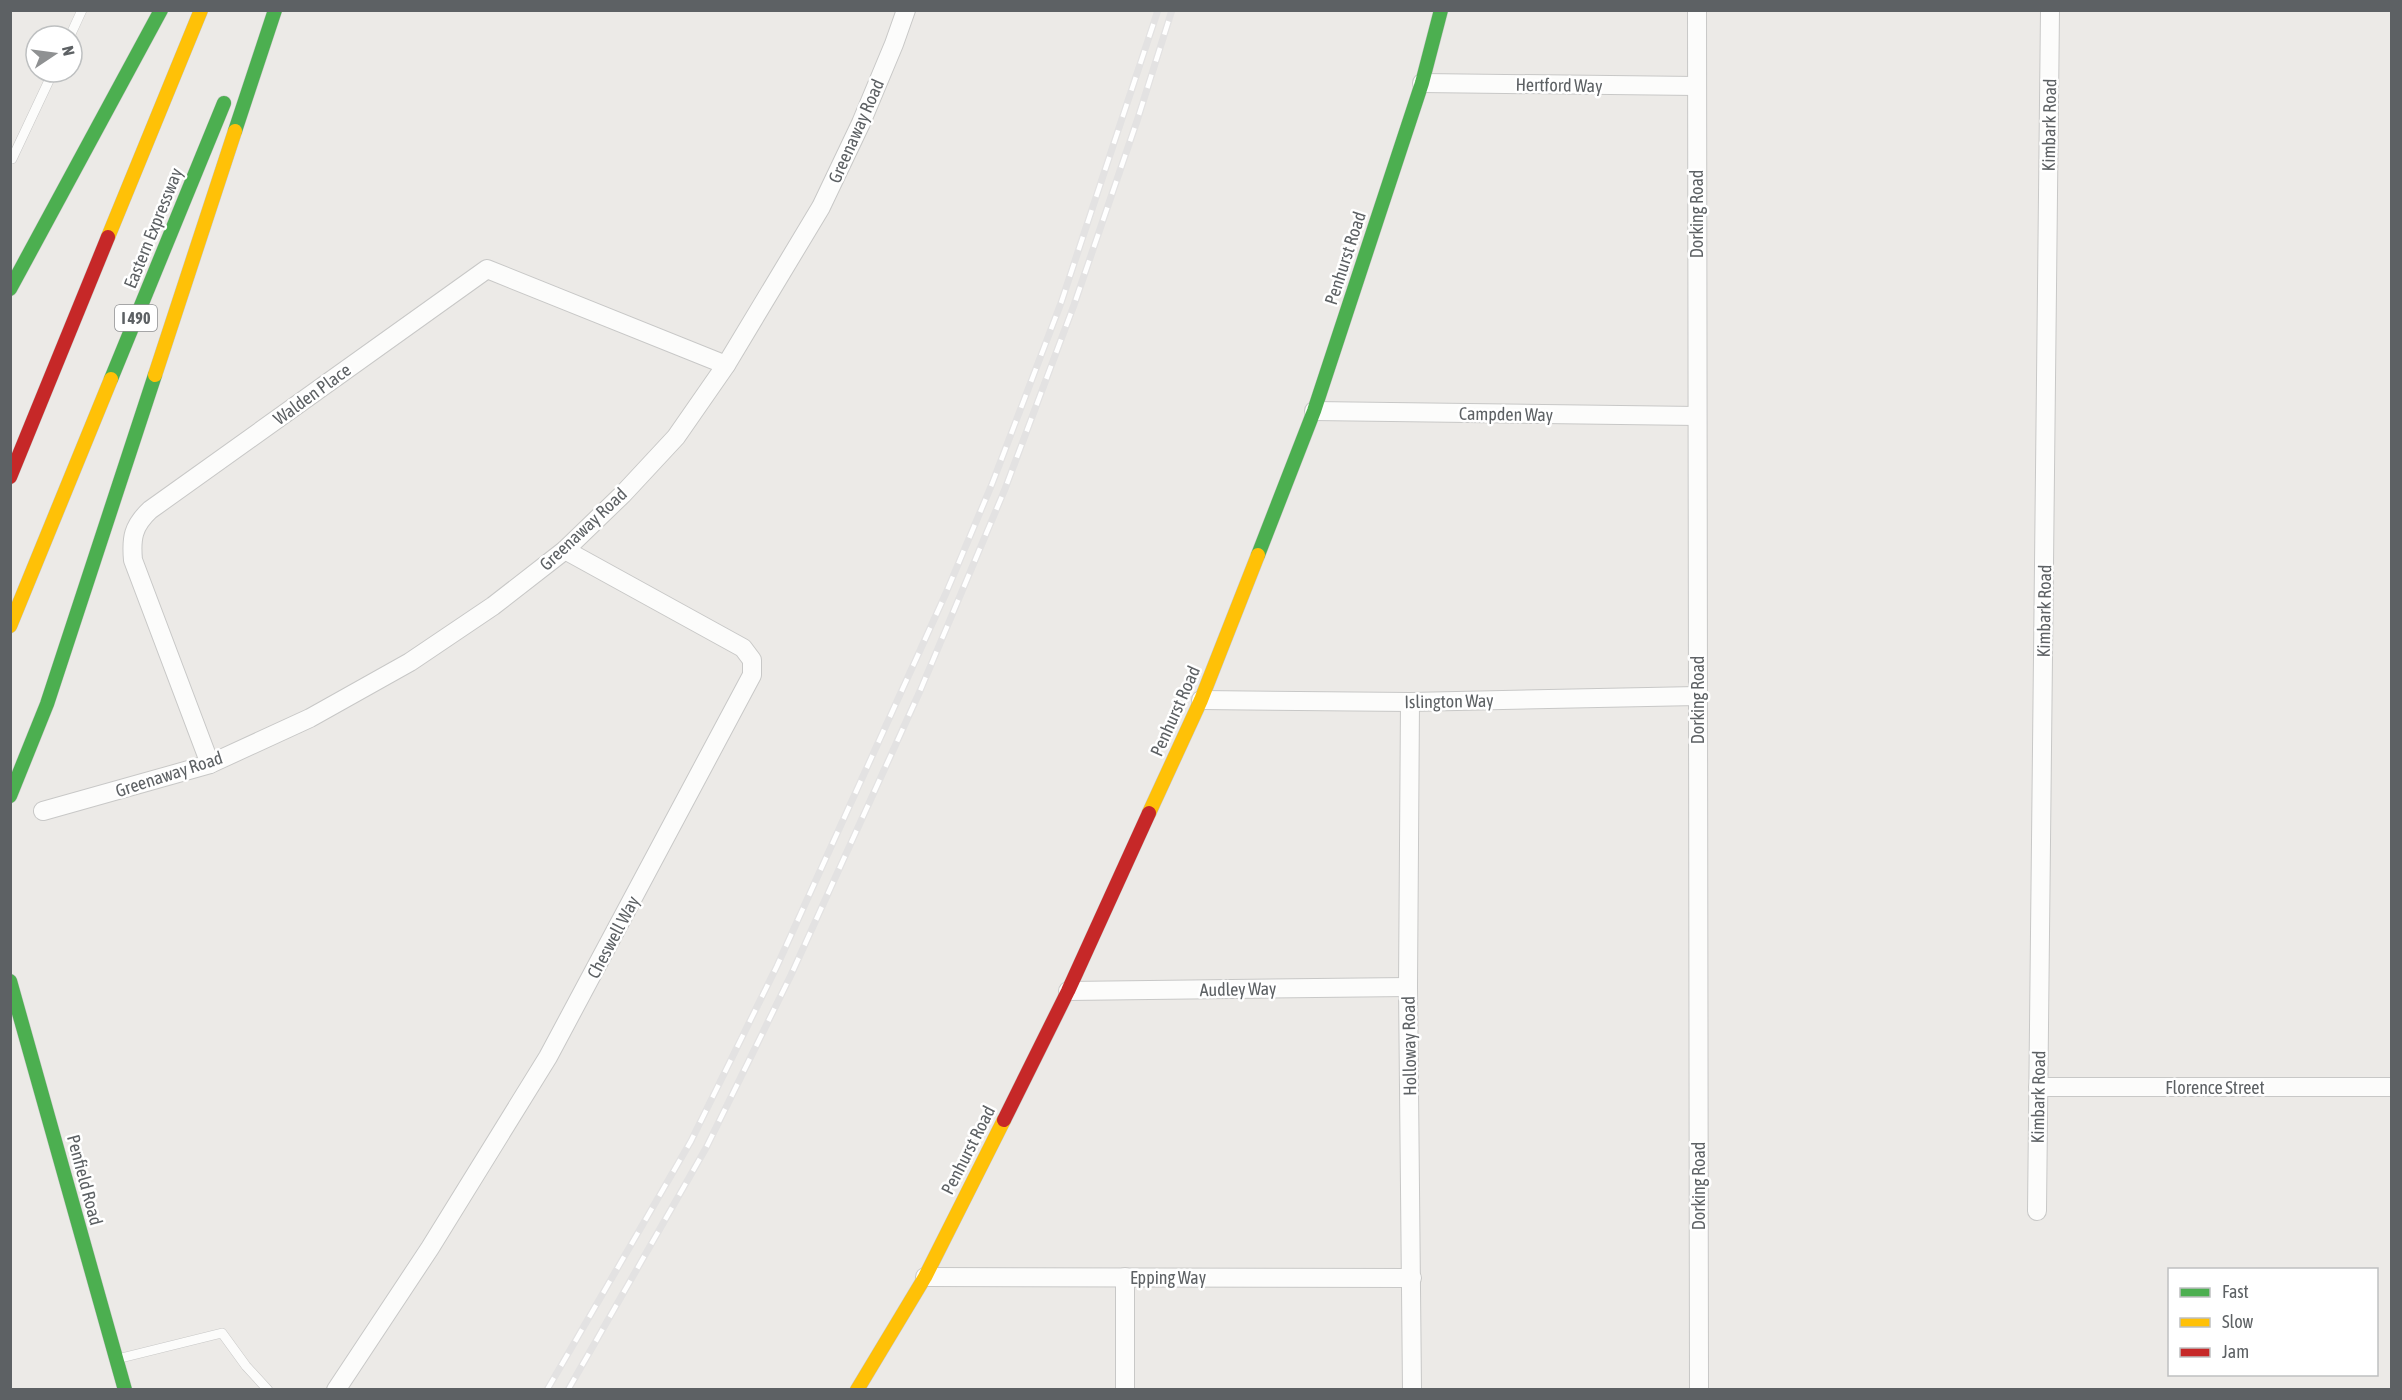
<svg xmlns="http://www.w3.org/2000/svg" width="2402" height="1400" font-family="'Asap Condensed',sans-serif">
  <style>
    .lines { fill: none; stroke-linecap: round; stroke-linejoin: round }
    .lane-casing { stroke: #c8c8c7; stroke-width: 10 }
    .street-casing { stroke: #c8c8c7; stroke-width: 20 }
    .fast-casing { stroke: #c6c7c6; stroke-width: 15 }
    .slow-casing { stroke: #c6c7c6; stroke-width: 15 }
    .jam-casing { stroke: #c6c7c6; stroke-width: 15 }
    .lane { stroke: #fcfcfb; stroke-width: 9 }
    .street { stroke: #fcfcfb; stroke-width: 18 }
    .fast { stroke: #4caf50; stroke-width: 14 }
    .slow { stroke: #ffc107; stroke-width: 14 }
    .jam { stroke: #c62828; stroke-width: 14 }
    .rail-casing { stroke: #e3e2e2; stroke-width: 7 }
    .rail { stroke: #fff; stroke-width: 4.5; stroke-dasharray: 14; stroke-linecap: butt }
    .labels { text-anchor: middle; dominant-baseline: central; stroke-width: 5; stroke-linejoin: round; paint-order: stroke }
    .shield { fill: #fff; stroke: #8e9092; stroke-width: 1.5 }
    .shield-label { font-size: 16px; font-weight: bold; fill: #5d6164 }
    .street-label { font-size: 18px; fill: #5d6164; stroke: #fff }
  </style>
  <rect width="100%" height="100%" fill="#eceae7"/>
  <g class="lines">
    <defs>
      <g id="lane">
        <path d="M70 36 82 10"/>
        <path d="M12 159 53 72"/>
        <path d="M117 1359 222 1333 246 1366 268 1390"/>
      </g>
      <g id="street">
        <path d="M1697 10 1699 1390"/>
        <path d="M1422 83 1696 86"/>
        <path d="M1314 411 1697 416"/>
        <path d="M1201 700 1410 702 1697 696"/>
        <path d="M1410 702 1408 987 1412 1390"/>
        <path d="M210 764 133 560C131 538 133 526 150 510L487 269 726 365"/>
        <path d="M43 811 210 764 310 718 410 662 493 606 565 550 623 494 676 437 726 365 821 207 861 123 894 44 906 10"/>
        <path d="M1068 991 1408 987"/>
        <path d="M2038 1087H2392"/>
        <path d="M2037 1211 2050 10"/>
        <path d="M925 1277 1412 1278"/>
        <path d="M1125 1277V1390"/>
        <path d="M336 1390 430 1248 548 1057 752 675V660L743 648 565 550"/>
      </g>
      <g id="fast">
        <path d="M235 131 275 10"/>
        <path d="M10 289 161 10"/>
        <path d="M111 379 224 103"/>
        <path d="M1258 555 1314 411 1422 83 1441 10"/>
        <path d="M10 796 47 704 155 375"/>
        <path d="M10 981 125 1390"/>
      </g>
      <g id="slow">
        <path d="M108 237 201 10"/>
        <path d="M155 375 235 131"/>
        <path d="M10 626 111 379"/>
        <path d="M1149 813 1201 700 1258 555"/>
        <path d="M857 1390 925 1277 1004 1120"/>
      </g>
      <g id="jam">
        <path d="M10 477 108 237"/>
        <path d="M1004 1120 1068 991 1149 813"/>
      </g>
    </defs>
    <use href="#lane" class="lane-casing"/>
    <use href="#street" class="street-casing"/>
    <use href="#fast" class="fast-casing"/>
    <use href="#slow" class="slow-casing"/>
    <use href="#jam" class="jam-casing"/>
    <use href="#lane" class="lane"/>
    <use href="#street" class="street"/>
    <use href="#fast" class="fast"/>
    <use href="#slow" class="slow"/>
    <use href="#jam" class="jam"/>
    <defs>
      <g id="rail">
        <path d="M547 1390 691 1141 777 966 946 593 992 484 1061 303 1158 10"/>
        <path d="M568 1390 706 1148 791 975 920 691 1005 489 1074 305 1137 121 1172 10"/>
      </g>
    </defs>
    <use href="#rail" class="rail-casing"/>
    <use href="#rail" class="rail"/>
  </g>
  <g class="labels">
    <rect class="shield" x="115" y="305" width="42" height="26" rx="4.5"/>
    <g class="shield-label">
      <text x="136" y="318">I 490</text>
    </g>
    <g class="street-label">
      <text transform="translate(1559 85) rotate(1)">Hertford Way</text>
      <text transform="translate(2049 125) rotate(-89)">Kimbark Road</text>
      <text transform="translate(856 131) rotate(-66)">Greenaway Road</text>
      <text transform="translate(1696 214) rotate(-90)">Dorking Road</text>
      <text transform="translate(153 228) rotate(-68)">Eastern Expressway</text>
      <text transform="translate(1345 258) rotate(-72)">Penhurst Road</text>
      <text transform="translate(312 394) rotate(-36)">Walden Place</text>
      <text transform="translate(1506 414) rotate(1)">Campden Way</text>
      <text transform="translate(583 529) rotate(-43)">Greenaway Road</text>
      <text transform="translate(2044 611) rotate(-89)">Kimbark Road</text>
      <text transform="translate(1697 700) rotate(-90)">Dorking Road</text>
      <text transform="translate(1449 701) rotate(-1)">Islington Way</text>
      <text transform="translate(1175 711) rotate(-66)">Penhurst Road</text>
      <text transform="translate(169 774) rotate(-18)">Greenaway Road</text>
      <text transform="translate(613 937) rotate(-62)">Cheswell Way</text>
      <text transform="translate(1238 989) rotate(-1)">Audley Way</text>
      <text transform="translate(1409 1046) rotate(-91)">Holloway Road</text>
      <text x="2215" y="1087">Florence Street</text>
      <text transform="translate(2038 1097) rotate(-89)">Kimbark Road</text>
      <text transform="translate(968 1150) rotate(-63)">Penhurst Road</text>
      <text transform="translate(85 1180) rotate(75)">Penfield Road</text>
      <text transform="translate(1698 1186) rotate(-90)">Dorking Road</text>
      <text x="1168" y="1277">Epping Way</text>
    </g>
  </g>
  <rect width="2402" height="1400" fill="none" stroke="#5d6164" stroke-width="24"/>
  <rect x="2168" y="1268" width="210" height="108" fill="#ffffff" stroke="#bec0c1" stroke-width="1.5"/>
  <rect x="2180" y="1288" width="30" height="9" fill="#4caf50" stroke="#bec0c1" stroke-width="1.5"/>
  <text x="2222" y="1298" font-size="18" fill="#5d6164">Fast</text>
  <rect x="2180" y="1318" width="30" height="9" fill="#ffc107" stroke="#bec0c1" stroke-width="1.5"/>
  <text x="2222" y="1328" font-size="18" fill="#5d6164">Slow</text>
  <rect x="2180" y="1348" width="30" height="9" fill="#c62828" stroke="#bec0c1" stroke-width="1.5"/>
  <text x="2222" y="1358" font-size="18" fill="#5d6164">Jam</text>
  <g transform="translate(54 54) rotate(77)"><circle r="28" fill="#ffffff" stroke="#bec0c1" stroke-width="1.5"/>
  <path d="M0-4.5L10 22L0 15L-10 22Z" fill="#8f9192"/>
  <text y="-9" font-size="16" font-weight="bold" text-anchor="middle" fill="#5d6164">N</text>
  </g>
</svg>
